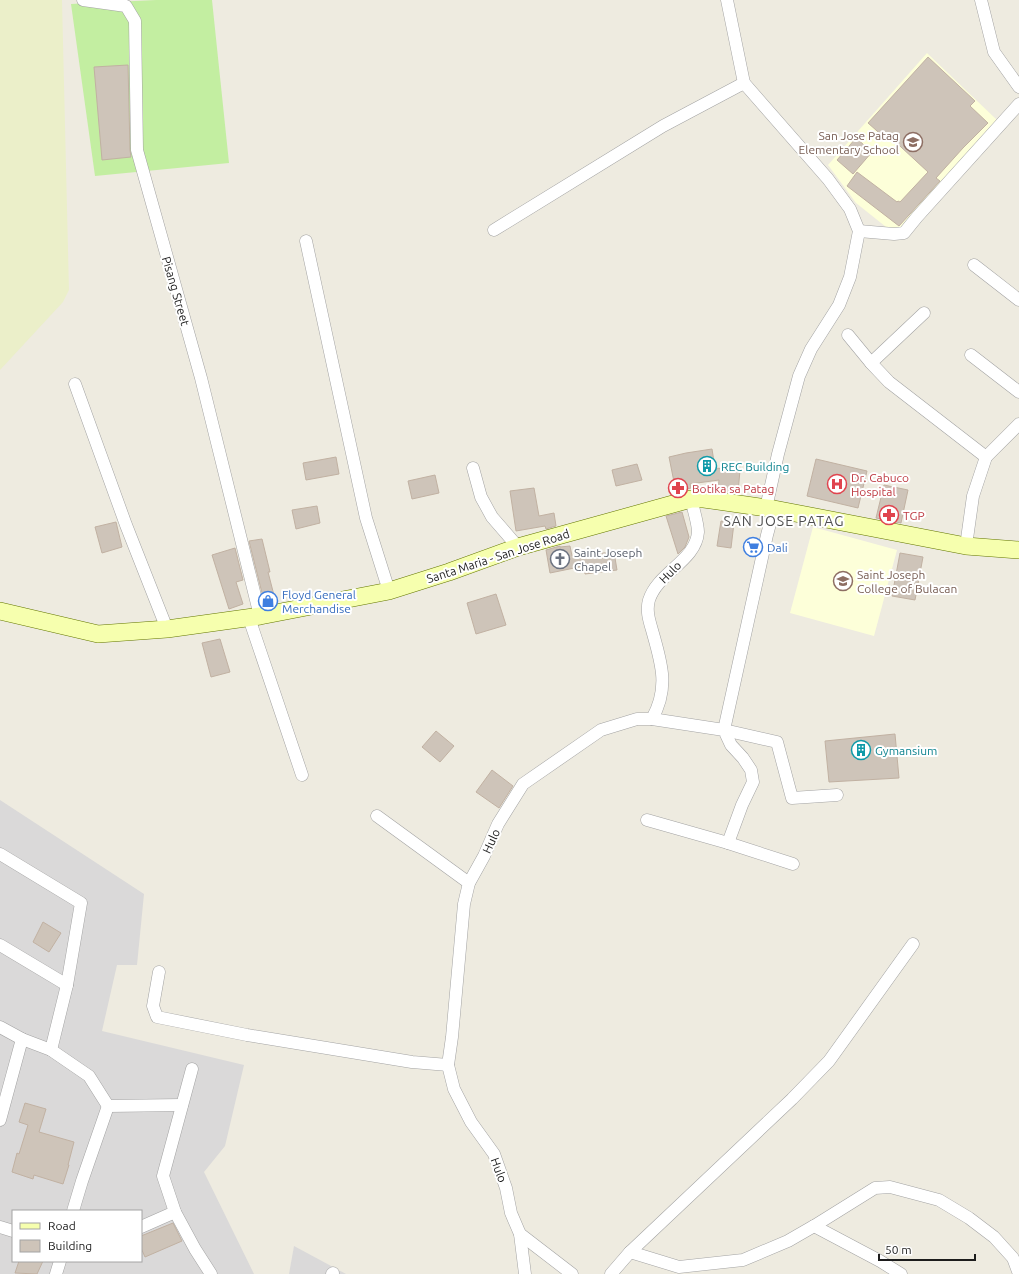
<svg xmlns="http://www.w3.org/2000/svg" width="1019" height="1274" font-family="Ubuntu,sans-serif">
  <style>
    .residential { fill: #dad9d9; fill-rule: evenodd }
    .education { fill: #fdffd9 }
    .farmland { fill: #ebefc9 }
    .grass { fill: #c3eea1 }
    .building { fill: #cec4b9; stroke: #c1b1a2 }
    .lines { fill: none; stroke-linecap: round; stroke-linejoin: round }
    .street-casing { stroke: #a3a3a3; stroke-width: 13 }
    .secondary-casing { stroke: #637600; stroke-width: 18 }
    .street { stroke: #fff; stroke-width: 12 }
    .secondary { stroke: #f6ffae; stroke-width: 17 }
    .labels { text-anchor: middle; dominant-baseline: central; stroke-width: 4; stroke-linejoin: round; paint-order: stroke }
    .education-label { font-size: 12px; fill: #785e54; stroke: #fff; text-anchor: end }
    .street-label { font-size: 12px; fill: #1c1c1c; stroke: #fff }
    .culture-label { font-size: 12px; fill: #0d838f; stroke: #fff; text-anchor: start }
    .health-label { font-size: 12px; fill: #be3a42; stroke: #fff; text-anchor: start }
    .shop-label { font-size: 12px; fill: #366cbe; stroke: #fff; text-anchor: start }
    .worship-label { font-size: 12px; fill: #5b616d; stroke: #fff; text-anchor: start }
    .quarter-label { font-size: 14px; letter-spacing: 1px; fill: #4f4f4f; stroke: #fff }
  </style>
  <rect width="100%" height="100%" fill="#eeebe0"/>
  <g class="residential">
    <path d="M0 800 144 894 137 965H117L102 1031 244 1065 225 1146 204 1172 254 1274H0ZM13 1211H141V1261H13Z"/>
    <path d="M294 1246 346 1274H289Z"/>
  </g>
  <g class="education">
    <path d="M927 53 997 120 906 230 891 231 856 203 828 165Z"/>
    <path d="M813 527 897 550 874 636 790 613Z"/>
  </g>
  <path class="farmland" d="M0 0H62L69 290 63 302 0 370Z"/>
  <path class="grass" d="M156 0H212L229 163 95 176 71 4Z"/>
  <g class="building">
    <path d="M928 57 975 101 970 106 988 123 963 148 936 178 940 181 899 226 847 186 857 172 897 202 898 201 900 202 928 172 888 135 885 138 868 123Z"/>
    <path d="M128 65 130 150 131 157 102 160 94 67Z"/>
    <path d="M856 138 872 152 853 174 837 160Z"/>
    <path d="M712 449 715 468 740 470 738 493 718 491 719 480 690 484 691 488 676 492 669 457 686 453Z"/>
    <path d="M336 457 339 474 306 480 303 463Z"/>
    <path d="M816 459 867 471 858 508 807 496Z"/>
    <path d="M637 464 642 480 616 486 612 470Z"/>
    <path d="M435 475 439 493 412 499 408 481Z"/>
    <path d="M884 485 908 490 901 523 876 518Z"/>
    <path d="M534 488 539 516 554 513 556 526 546 529 545 526 516 531 510 491Z"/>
    <path d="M317 506 320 523 296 529 292 510Z"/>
    <path d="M682 512 689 537 685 547 678 554 666 516Z"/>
    <path d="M721 521 734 523 731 548 717 546Z"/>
    <path d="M116 522 122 547 102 553 95 527Z"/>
    <path d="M262 539 270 572H268L276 603 265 605 249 541Z"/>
    <path d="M560 546V547L570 546 572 556 614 552 617 570 585 574 584 566 550 573 546 550Z"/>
    <path d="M235 548 243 580 236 582 243 604 229 609 212 555Z"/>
    <path d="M900 553 923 557 915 600 892 596Z"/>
    <path d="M496 594 506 625 476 634 467 603Z"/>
    <path d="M220 639 230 672 211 677 202 643Z"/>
    <path d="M436 731 454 746 440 762 422 747Z"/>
    <path d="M895 734 899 778 829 782 825 741Z"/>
    <path d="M492 770 513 786 499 808 476 792Z"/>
    <path d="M43 922 61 933 49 952 33 942Z"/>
    <path d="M25 1103 46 1109 39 1132 74 1142 68 1165H69L63 1184 34 1175 33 1179 12 1172 17 1153 19 1154 28 1125 19 1122Z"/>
    <path d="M173 1223 182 1241 145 1257 141 1248V1236Z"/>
    <path d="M19 1261H43L37 1274 15 1273Z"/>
  </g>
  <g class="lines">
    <defs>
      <g id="street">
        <path d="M83 0 126 6 135 21 137 150 201 378 260 616"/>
        <path d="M727 0 744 83"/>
        <path d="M981 0 994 52 1019 87"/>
        <path d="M494 230 663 126 744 83 828 179 850 209 859 231 850 277 839 305 811 349 799 376 778 454 766 508"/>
        <path d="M859 231 894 234 904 233 917 217 1019 104"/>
        <path d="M306 241 366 518 389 591"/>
        <path d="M974 265 1019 300"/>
        <path d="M848 335 871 363 889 382 986 457"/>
        <path d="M971 355 1019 392"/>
        <path d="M871 363 924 313"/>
        <path d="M75 384 126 525 167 629"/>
        <path d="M473 468 481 497 492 517 518 547"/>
        <path d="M774 509 767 535 724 730 777 742 792 798 837 795"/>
        <path d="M966 546 973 496 986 457 1019 424"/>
        <path d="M249 618 302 775"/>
        <path d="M377 816 469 883"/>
        <path d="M647 820 728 843 742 805 753 782 751 770 743 758 731 745 724 730 652 719"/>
        <path d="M728 843 793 864"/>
        <path d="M0 854 81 903 67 985 51 1050"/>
        <path d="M0 945 67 985"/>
        <path d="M159 972 153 1006 157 1017 247 1035 412 1062 448 1065"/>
        <path d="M0 1027 22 1039 51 1050 89 1076 108 1106 182 1105"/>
        <path d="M192 1069 163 1176 175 1212 195 1249 211 1274"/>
        <path d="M0 1120 22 1039"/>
        <path d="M73 1211 82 1181 108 1106"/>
        <path d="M814 1226 880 1261 901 1274"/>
        <path d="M0 1227 13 1231"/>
        <path d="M141 1227 175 1212"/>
        <path d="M520 1234 572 1274"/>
        <path d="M630 1252 679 1267 743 1260 788 1241 814 1226 875 1188 890 1187 939 1200 969 1218 994 1237 1013 1258 1019 1274"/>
        <path d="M56 1274 60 1261"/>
        <path d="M332 1274 333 1273"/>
        <path d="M525 1274 520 1234 511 1213 506 1188 494 1154 471 1122 454 1089 448 1065 452 1037 464 904 469 883 484 856 498 824 523 784 601 730 637 719H652C670 687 661 662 652 630 649 620 646 610 649 600 658 572 696 561 698 532 698 523 693 508 691 499"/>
        <path d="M611 1274 630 1252 792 1099 829 1061 913 944"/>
      </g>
      <path id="secondary" d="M0 611 98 634 167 629 260 616 389 591 449 572 518 547 691 499H704L774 509 966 546 1019 550"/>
    </defs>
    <use href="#street" class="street-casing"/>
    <use href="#secondary" class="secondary-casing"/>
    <use href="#street" class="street"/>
    <use href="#secondary" class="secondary"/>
  </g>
  <defs>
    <symbol id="school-ring" viewBox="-11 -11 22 22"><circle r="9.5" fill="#fff" stroke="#8d6e63" stroke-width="1.5"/><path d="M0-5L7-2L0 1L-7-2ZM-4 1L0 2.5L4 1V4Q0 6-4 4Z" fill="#8d6e63"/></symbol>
    <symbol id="building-ring" viewBox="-11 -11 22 22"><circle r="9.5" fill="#fff" stroke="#0f9aa8" stroke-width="1.5"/><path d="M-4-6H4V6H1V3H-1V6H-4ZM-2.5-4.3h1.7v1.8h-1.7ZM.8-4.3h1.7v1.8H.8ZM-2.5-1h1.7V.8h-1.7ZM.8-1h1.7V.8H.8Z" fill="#0f9aa8"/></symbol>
    <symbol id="hospital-ring" viewBox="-11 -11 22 22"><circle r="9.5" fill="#fff" stroke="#e0444e" stroke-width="1.5"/><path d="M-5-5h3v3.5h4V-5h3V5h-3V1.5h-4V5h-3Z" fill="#e0444e"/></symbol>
    <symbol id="pharmacy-ring" viewBox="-11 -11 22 22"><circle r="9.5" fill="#fff" stroke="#e0444e" stroke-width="1.5"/><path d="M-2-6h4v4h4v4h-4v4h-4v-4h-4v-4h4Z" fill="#e0444e"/></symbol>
    <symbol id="supermarket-ring" viewBox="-11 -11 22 22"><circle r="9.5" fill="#fff" stroke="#3f7fe0" stroke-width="1.5"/><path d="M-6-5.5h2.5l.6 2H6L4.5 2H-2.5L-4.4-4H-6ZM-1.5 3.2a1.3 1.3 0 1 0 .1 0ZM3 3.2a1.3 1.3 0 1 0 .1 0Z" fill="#3f7fe0"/></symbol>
    <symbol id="church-ring" viewBox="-11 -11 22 22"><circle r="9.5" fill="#fff" stroke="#6b7280" stroke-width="1.5"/><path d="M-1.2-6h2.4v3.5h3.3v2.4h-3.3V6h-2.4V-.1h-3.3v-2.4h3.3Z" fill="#6b7280"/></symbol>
    <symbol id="university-ring" viewBox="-11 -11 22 22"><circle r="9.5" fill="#fff" stroke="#8d6e63" stroke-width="1.5"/><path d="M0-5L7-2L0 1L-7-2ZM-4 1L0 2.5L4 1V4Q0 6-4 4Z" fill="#8d6e63"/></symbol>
    <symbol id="shop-ring" viewBox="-11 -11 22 22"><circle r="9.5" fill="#fff" stroke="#3f7fe0" stroke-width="1.5"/><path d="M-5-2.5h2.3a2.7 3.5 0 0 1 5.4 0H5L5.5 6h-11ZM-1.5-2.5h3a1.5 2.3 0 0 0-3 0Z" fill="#3f7fe0"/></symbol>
  </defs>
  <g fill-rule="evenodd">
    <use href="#school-ring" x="902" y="131" width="22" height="22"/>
    <use href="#building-ring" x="696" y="455" width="22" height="22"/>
    <use href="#hospital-ring" x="826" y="473" width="22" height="22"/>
    <use href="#pharmacy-ring" x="667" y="477" width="22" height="22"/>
    <use href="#pharmacy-ring" x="878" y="504" width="22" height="22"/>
    <use href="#supermarket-ring" x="742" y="536" width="22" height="22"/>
    <use href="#church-ring" x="549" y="548" width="22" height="22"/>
    <use href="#university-ring" x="832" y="570" width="22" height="22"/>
    <use href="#shop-ring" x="257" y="590" width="22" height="22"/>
    <use href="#building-ring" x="850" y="739" width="22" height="22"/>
  </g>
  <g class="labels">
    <g class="education-label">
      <text x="899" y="135">San Jose Patag<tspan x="899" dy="14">Elementary School</tspan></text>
      <text x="857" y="574" text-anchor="start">Saint Joseph<tspan x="857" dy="14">College of Bulacan</tspan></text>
    </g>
    <g class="street-label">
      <text transform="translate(176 291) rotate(74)">Pisang Street</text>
      <text transform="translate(498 556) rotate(-18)">Santa Maria - San Jose Road</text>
      <text transform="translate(670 572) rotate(-45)">Hulo</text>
      <text transform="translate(491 841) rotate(-65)">Hulo</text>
      <text transform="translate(499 1170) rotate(70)">Hulo</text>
    </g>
    <g class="culture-label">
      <text x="721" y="466">REC Building</text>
      <text x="875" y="750">Gymansium</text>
    </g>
    <g class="health-label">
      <text x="851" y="477">Dr. Cabuco<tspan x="851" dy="14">Hospital</tspan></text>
      <text x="692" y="488">Botika sa Patag</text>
      <text x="903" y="515">TGP</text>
    </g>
    <g class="shop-label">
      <text x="767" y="547">Dali</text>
      <text x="282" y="594">Floyd General<tspan x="282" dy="14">Merchandise</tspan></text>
    </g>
    <g class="worship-label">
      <text x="574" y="552">Saint Joseph<tspan x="574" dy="14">Chapel</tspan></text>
    </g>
    <g class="quarter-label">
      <text x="784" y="521">SAN JOSE PATAG</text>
    </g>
  </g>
  <rect x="12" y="1210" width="130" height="52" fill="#ffffff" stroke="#a4a4a4"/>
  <rect x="20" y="1223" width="20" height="6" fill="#f6ffae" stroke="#a4a4a4"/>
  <text x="48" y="1230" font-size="12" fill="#1c1c1c">Road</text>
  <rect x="20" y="1240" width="20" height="12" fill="#cec4b9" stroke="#a4a4a4"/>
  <text x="48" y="1250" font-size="12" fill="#1c1c1c">Building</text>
  <path d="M879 1254v6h96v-6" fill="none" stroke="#1c1c1c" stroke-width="2"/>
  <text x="885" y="1254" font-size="12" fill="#1c1c1c" stroke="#ffffff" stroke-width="3" paint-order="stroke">50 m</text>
</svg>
